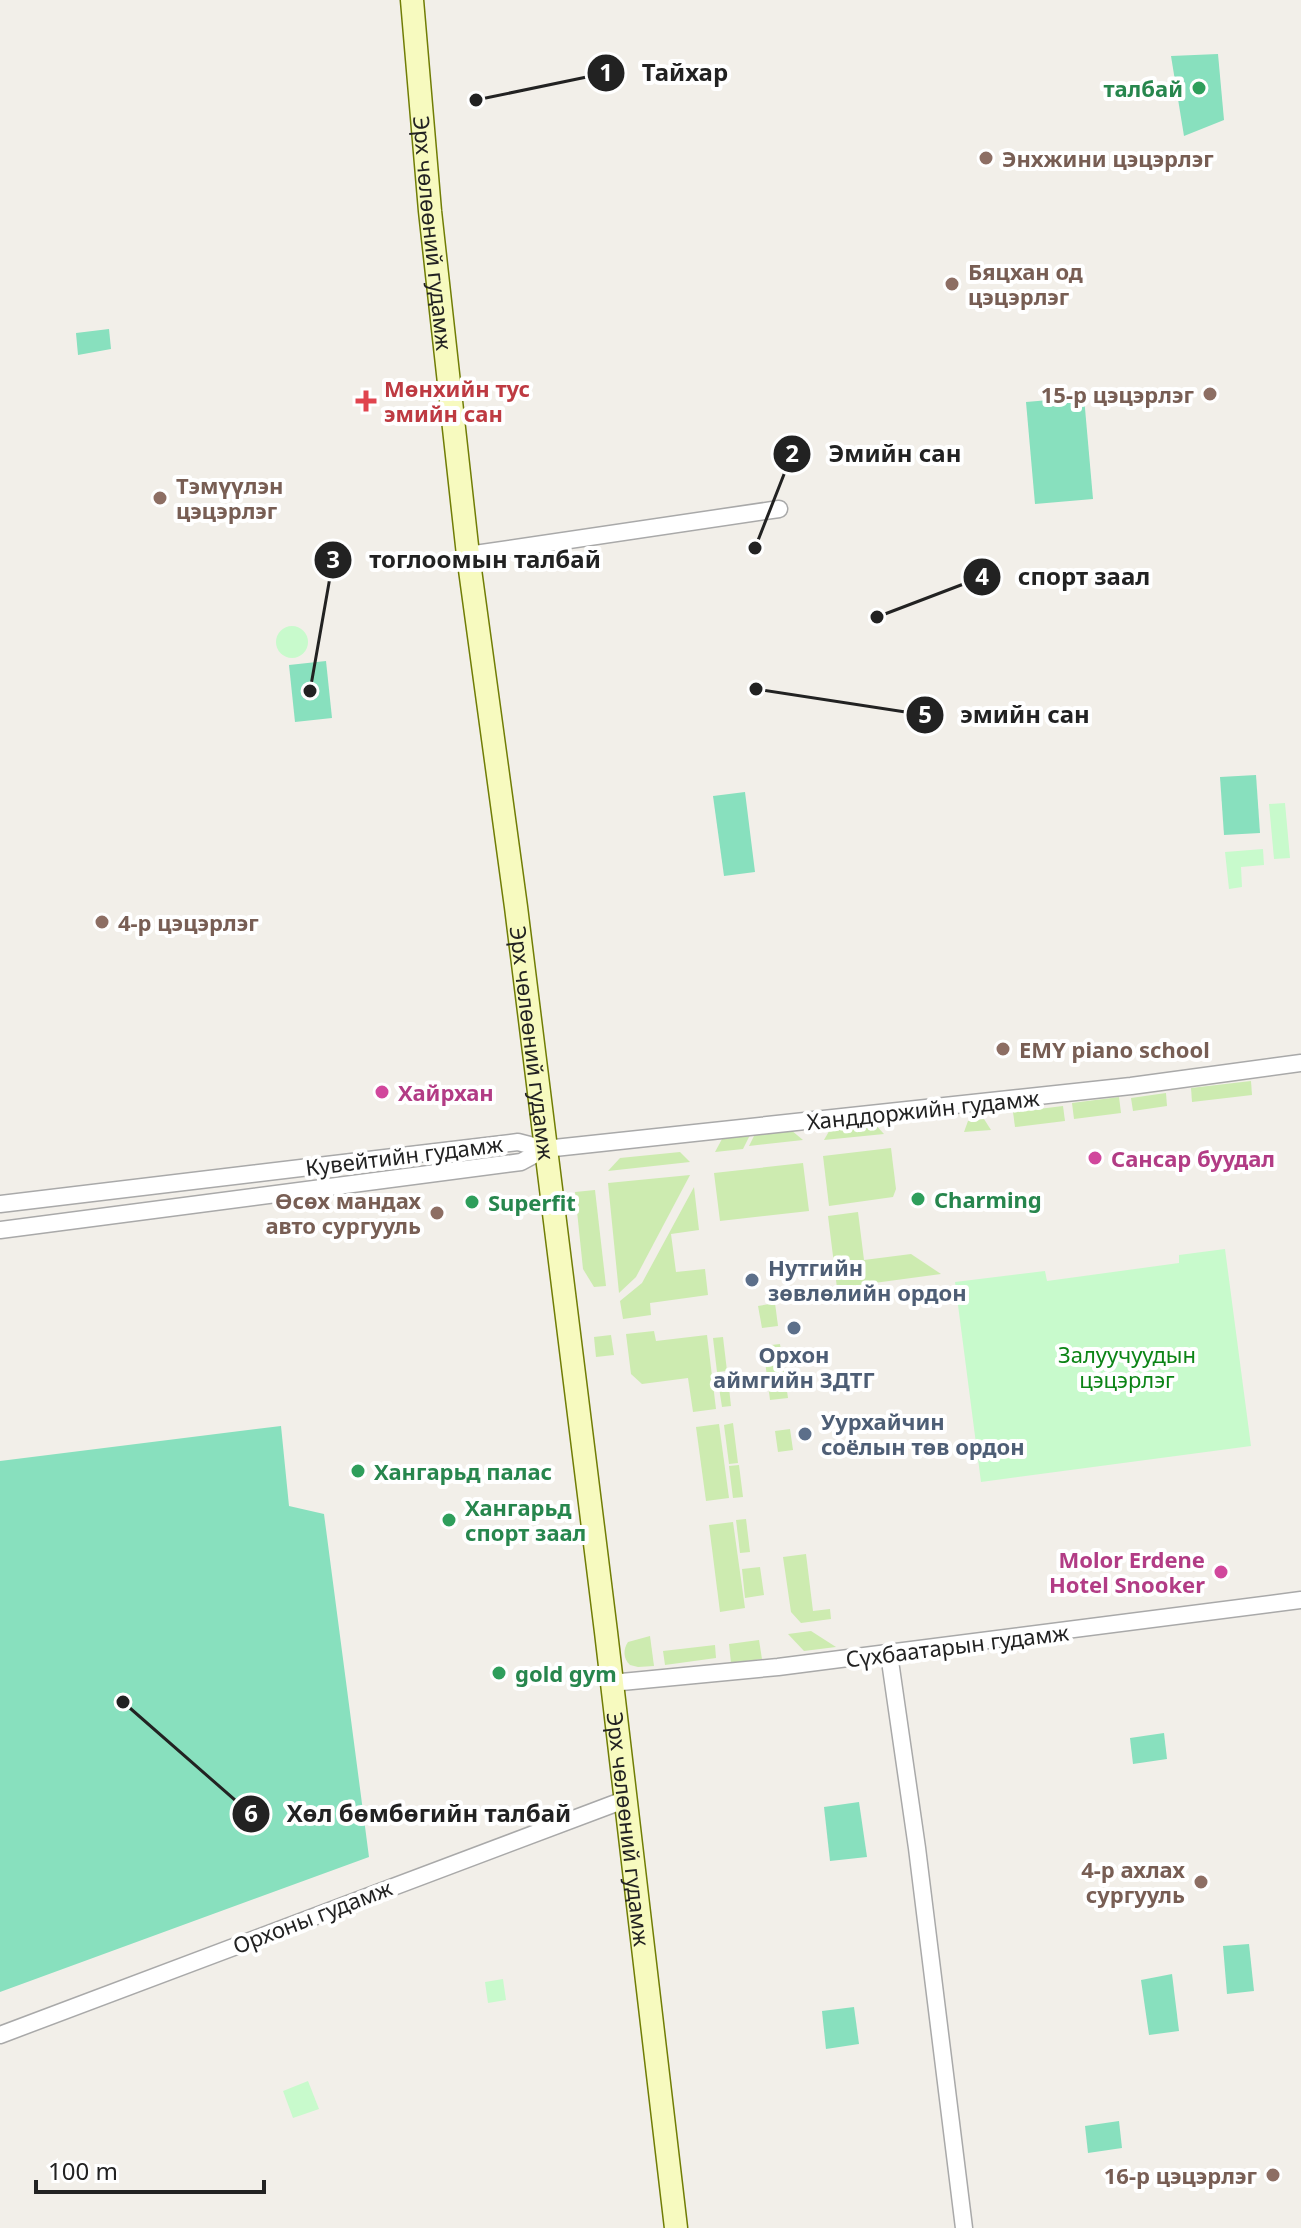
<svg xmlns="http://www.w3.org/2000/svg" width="1301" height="2228" font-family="'Noto Sans',sans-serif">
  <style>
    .grass { fill: #cdebb0 }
    .park { fill: #c8facc }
    .pitch { fill: #88e0be }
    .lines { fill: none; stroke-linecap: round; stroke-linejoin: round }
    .street-casing { stroke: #a9a9a9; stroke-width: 19 }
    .secondary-casing { stroke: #707d05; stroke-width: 25 }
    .street { stroke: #fff; stroke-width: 16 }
    .secondary { stroke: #f7fabf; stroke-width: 22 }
    .leisure-dot { fill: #2e9e5b; stroke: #fff; stroke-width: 3 }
    .education-dot { fill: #8d6e63; stroke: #fff; stroke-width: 3 }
    .health-dot { fill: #e0444e; stroke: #fff; stroke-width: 3 }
    .hotel-dot { fill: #d1479c; stroke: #fff; stroke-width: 3 }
    .service-dot { fill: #5c6f8a; stroke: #fff; stroke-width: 3 }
    .labels { text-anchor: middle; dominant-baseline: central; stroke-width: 8; stroke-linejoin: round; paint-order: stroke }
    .leisure-label { font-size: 22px; font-weight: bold; fill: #27864d; stroke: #fff; text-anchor: start }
    .education-label { font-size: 22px; font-weight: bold; fill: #785e54; stroke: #fff; text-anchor: start }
    .street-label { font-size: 22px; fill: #222; stroke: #fff }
    .health-label { font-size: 22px; font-weight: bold; fill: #be3a42; stroke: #fff; text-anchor: start }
    .hotel-label { font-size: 22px; font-weight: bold; fill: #b23c85; stroke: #fff; text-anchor: start }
    .service-label { font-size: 22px; font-weight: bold; fill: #4e5e75; stroke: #fff; text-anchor: start }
    .park-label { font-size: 22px; fill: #0c8416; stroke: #fff }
    .leader { fill: none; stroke: #222; stroke-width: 3 }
    .callout-dot { fill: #222; stroke: #fff; stroke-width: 3 }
    .mark-label { font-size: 24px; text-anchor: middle; font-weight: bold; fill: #fff }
    .callout-label { font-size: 24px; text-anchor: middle; font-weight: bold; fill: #222; stroke: #fff; stroke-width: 8; stroke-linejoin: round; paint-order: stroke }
  </style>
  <rect width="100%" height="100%" fill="#f2efe9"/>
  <g class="grass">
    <path d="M1251 1081 1252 1095 1192 1102 1191 1088Z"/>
    <path d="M1166 1093 1167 1106 1133 1111 1131 1098Z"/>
    <path d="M1119 1097 1121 1113 1074 1119 1072 1103Z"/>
    <path d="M1063 1106 1065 1121 1015 1127 1013 1112Z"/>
    <path d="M984 1119 991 1130 964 1132 968 1121Z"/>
    <path d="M872 1121 884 1134 824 1140 832 1126Z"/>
    <path d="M791 1130 803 1140 749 1146 755 1134Z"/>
    <path d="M750 1135 743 1149 715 1152 722 1139Z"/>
    <path d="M891 1148 896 1189 893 1197 829 1206 823 1156Z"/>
    <path d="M680 1152 690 1162 608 1171 620 1158Z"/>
    <path d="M803 1163 809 1211 720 1221 714 1173Z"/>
    <path d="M690 1175 636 1277 619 1293 608 1183Z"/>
    <path d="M694 1187 699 1230 671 1234 676 1272 705 1269 708 1295 650 1303 651 1315 623 1319 620 1301 642 1283Z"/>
    <path d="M595 1190 606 1286 594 1287 583 1269 575 1192Z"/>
    <path d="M858 1212 864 1260 911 1254 941 1274 837 1288 828 1216Z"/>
    <path d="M775 1303 778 1326 762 1328 758 1306Z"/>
    <path d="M654 1331 656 1341 707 1335 716 1409 693 1412 688 1378 642 1384 631 1374 626 1334Z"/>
    <path d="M611 1335 614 1355 596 1357 594 1337Z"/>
    <path d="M723 1337 727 1371 717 1372 713 1338Z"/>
    <path d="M780 1344 788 1398 770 1400 763 1346Z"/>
    <path d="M728 1379 731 1406 722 1407 718 1381Z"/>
    <path d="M733 1423 738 1463 729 1464 724 1425Z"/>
    <path d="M719 1424 729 1498 706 1501 696 1427Z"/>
    <path d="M790 1429 793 1450 778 1452 775 1431Z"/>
    <path d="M739 1465 743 1497 733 1498 729 1466Z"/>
    <path d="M746 1519 750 1552 740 1553 736 1520Z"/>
    <path d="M733 1522 745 1608 720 1612 709 1525Z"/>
    <path d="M806 1554 813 1611 830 1609 831 1619 801 1623 791 1612 783 1557Z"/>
    <path d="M760 1567 764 1595 745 1598 742 1569Z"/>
    <path d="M811 1631 836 1647 804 1651 788 1634Z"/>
    <path d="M650 1636 654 1666 638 1667 630 1665C623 1659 623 1649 628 1642Z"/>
    <path d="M759 1640 762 1659 731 1663 729 1644Z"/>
    <path d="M715 1645 716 1658 665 1665 663 1651Z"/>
  </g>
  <g class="park">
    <circle cx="292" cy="642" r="16"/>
    <path d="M1285 803 1290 858 1274 859 1269 804Z"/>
    <path d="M1263 849 1264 865 1241 867 1242 887 1229 889 1225 852Z"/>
    <path d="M1225 1249 1251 1446 981 1482 955 1282 1045 1271 1047 1281 1179 1263V1255Z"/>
    <path d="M503 1979 506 2000 488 2003 485 1982Z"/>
    <path d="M308 2081 319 2109 293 2118 283 2091Z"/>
  </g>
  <g class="pitch">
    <path d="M1218 54 1224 120 1184 136 1171 56Z"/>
    <path d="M109 329 111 349 78 355 76 333Z"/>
    <path d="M1084 397 1093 499 1035 504 1026 402Z"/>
    <path d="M326 661 332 718 295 722 289 665Z"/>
    <path d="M1256 775 1260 833 1224 835 1220 777Z"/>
    <path d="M745 792 755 872 724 876 713 796Z"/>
    <path d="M281 1426 289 1506 324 1514 369 1857 0 1992V1461Z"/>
    <path d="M1164 1733 1167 1759 1133 1764 1130 1738Z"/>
    <path d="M859 1802 867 1857 830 1861 824 1807Z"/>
    <path d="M1249 1944 1254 1991 1227 1994 1223 1946Z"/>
    <path d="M1172 1974 1179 2031 1149 2035 1141 1980Z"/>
    <path d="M854 2007 859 2044 826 2049 822 2011Z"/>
    <path d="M1119 2121 1122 2148 1088 2153 1085 2126Z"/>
  </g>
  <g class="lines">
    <defs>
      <g id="street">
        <path d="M468 555 779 509"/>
        <path d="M0 1204 518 1142 545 1149"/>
        <path d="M0 1230 521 1162 545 1149 1131 1086 1301 1063"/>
        <path d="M889 1654 917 1848 964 2228"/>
        <path d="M611 1683 778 1667 1301 1600"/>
        <path d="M0 2035 624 1800"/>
      </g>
      <g id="secondary">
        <path id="s1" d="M412 0 430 211 468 555 516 907 606 1632 676 2228"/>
      </g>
    </defs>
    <use href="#street" class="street-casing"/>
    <use href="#secondary" class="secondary-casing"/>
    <use href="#street" class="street"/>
    <use href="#secondary" class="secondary"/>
  </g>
  <g class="leisure-dot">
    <circle cx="1199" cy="88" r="8"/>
    <circle cx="918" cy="1199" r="8"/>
    <circle cx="472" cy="1202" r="8"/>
    <circle cx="358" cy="1471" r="8"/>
    <circle cx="449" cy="1520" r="8"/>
    <circle cx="499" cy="1673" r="8"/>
  </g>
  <g class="education-dot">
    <circle cx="986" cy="158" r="8"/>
    <circle cx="952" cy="284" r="8"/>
    <circle cx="1210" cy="394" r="8"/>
    <circle cx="160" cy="498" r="8"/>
    <circle cx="102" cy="922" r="8"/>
    <circle cx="1003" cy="1049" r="8"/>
    <circle cx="437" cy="1213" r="8"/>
    <circle cx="1201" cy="1882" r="8"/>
    <circle cx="1273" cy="2175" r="8"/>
  </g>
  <path class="health-dot" d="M362 389h8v8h8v8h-8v8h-8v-8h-8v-8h8z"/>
  <g class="hotel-dot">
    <circle cx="382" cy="1092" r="8"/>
    <circle cx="1095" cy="1158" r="8"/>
    <circle cx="1221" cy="1572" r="8"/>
  </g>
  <g class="service-dot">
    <circle cx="752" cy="1280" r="8"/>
    <circle cx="794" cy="1328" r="8"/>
    <circle cx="805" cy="1434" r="8"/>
  </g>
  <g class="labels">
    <g class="leisure-label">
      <text x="1183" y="88" text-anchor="end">талбай</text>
      <text x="934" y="1199">Charming</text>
      <text x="488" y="1202">Superfit</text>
      <text x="374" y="1471">Хангарьд палас</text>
      <text x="465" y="1507">Хангарьд<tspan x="465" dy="25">спорт заал</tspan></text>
      <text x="515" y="1673">gold gym</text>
    </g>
    <g class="education-label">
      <text x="1002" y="158">Энхжини цэцэрлэг</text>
      <text x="968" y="271">Бяцхан од<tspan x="968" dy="25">цэцэрлэг</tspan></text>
      <text x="1194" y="394" text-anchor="end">15-р цэцэрлэг</text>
      <text x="176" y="485">Тэмүүлэн<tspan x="176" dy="25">цэцэрлэг</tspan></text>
      <text x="118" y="922">4-р цэцэрлэг</text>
      <text x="1019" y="1049">EMY piano school</text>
      <text x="421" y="1200" text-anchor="end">Өсөх мандах<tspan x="421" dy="25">авто сургууль</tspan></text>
      <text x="1185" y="1869" text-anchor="end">4-р ахлах<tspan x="1185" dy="25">сургууль</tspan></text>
      <text x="1257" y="2175" text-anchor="end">16-р цэцэрлэг</text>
    </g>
    <g class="street-label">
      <text stroke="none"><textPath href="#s1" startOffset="234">Эрх чөлөөний гудамж</textPath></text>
      <text stroke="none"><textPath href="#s1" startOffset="1050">Эрх чөлөөний гудамж</textPath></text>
      <text transform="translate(923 1109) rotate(-6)">Ханддоржийн гудамж</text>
      <text transform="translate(404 1155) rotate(-7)">Кувейтийн гудамж</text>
      <text transform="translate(957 1645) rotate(-7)">Сүхбаатарын гудамж</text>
      <text stroke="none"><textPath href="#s1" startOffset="1842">Эрх чөлөөний гудамж</textPath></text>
      <text transform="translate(312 1916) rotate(-21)">Орхоны гудамж</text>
    </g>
    <g class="health-label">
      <text x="384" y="388">Мөнхийн тус<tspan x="384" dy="25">эмийн сан</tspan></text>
    </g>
    <g class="hotel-label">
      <text x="398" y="1092">Хайрхан</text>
      <text x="1111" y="1158">Сансар буудал</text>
      <text x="1205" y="1559" text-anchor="end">Molor Erdene<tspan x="1205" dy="25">Hotel Snooker</tspan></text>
    </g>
    <g class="service-label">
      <text x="768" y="1267">Нутгийн<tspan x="768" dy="25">зөвлөлийн ордон</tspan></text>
      <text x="794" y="1354" text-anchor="middle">Орхон<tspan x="794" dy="25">аймгийн ЗДТГ</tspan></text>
      <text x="821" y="1421">Уурхайчин<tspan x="821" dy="25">соёлын төв ордон</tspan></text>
    </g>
    <g class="park-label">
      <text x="1127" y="1354">Залуучуудын<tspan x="1127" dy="25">цэцэрлэг</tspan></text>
    </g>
  </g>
  <path class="leader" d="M476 100L606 73M755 548L792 454M310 691L333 560M877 617L982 577M756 689L925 715M123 1702L251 1814"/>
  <g class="callout-dot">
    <circle cx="476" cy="100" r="8"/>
    <circle cx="755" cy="548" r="8"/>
    <circle cx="310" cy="691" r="8"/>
    <circle cx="877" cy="617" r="8"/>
    <circle cx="756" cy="689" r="8"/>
    <circle cx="123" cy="1702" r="8"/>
    <circle cx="606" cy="73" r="20"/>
    <circle cx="792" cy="454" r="20"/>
    <circle cx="333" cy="560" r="20"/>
    <circle cx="982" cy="577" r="20"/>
    <circle cx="925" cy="715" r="20"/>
    <circle cx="251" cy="1814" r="20"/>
  </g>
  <g class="mark-label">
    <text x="606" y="81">1</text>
    <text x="792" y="462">2</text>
    <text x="333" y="568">3</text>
    <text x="982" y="585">4</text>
    <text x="925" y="723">5</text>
    <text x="251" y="1822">6</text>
  </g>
  <g class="callout-label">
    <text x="685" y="81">Тайхар</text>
    <text x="895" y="462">Эмийн сан</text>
    <text x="485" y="568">тоглоомын талбай</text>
    <text x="1084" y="585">спорт заал</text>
    <text x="1025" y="723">эмийн сан</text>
    <text x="429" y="1822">Хөл бөмбөгийн талбай</text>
  </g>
  <path d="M36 2180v12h228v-12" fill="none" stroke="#222222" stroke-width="4"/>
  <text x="48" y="2180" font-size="24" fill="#222222" stroke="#ffffff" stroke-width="6" paint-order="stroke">100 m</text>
</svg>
